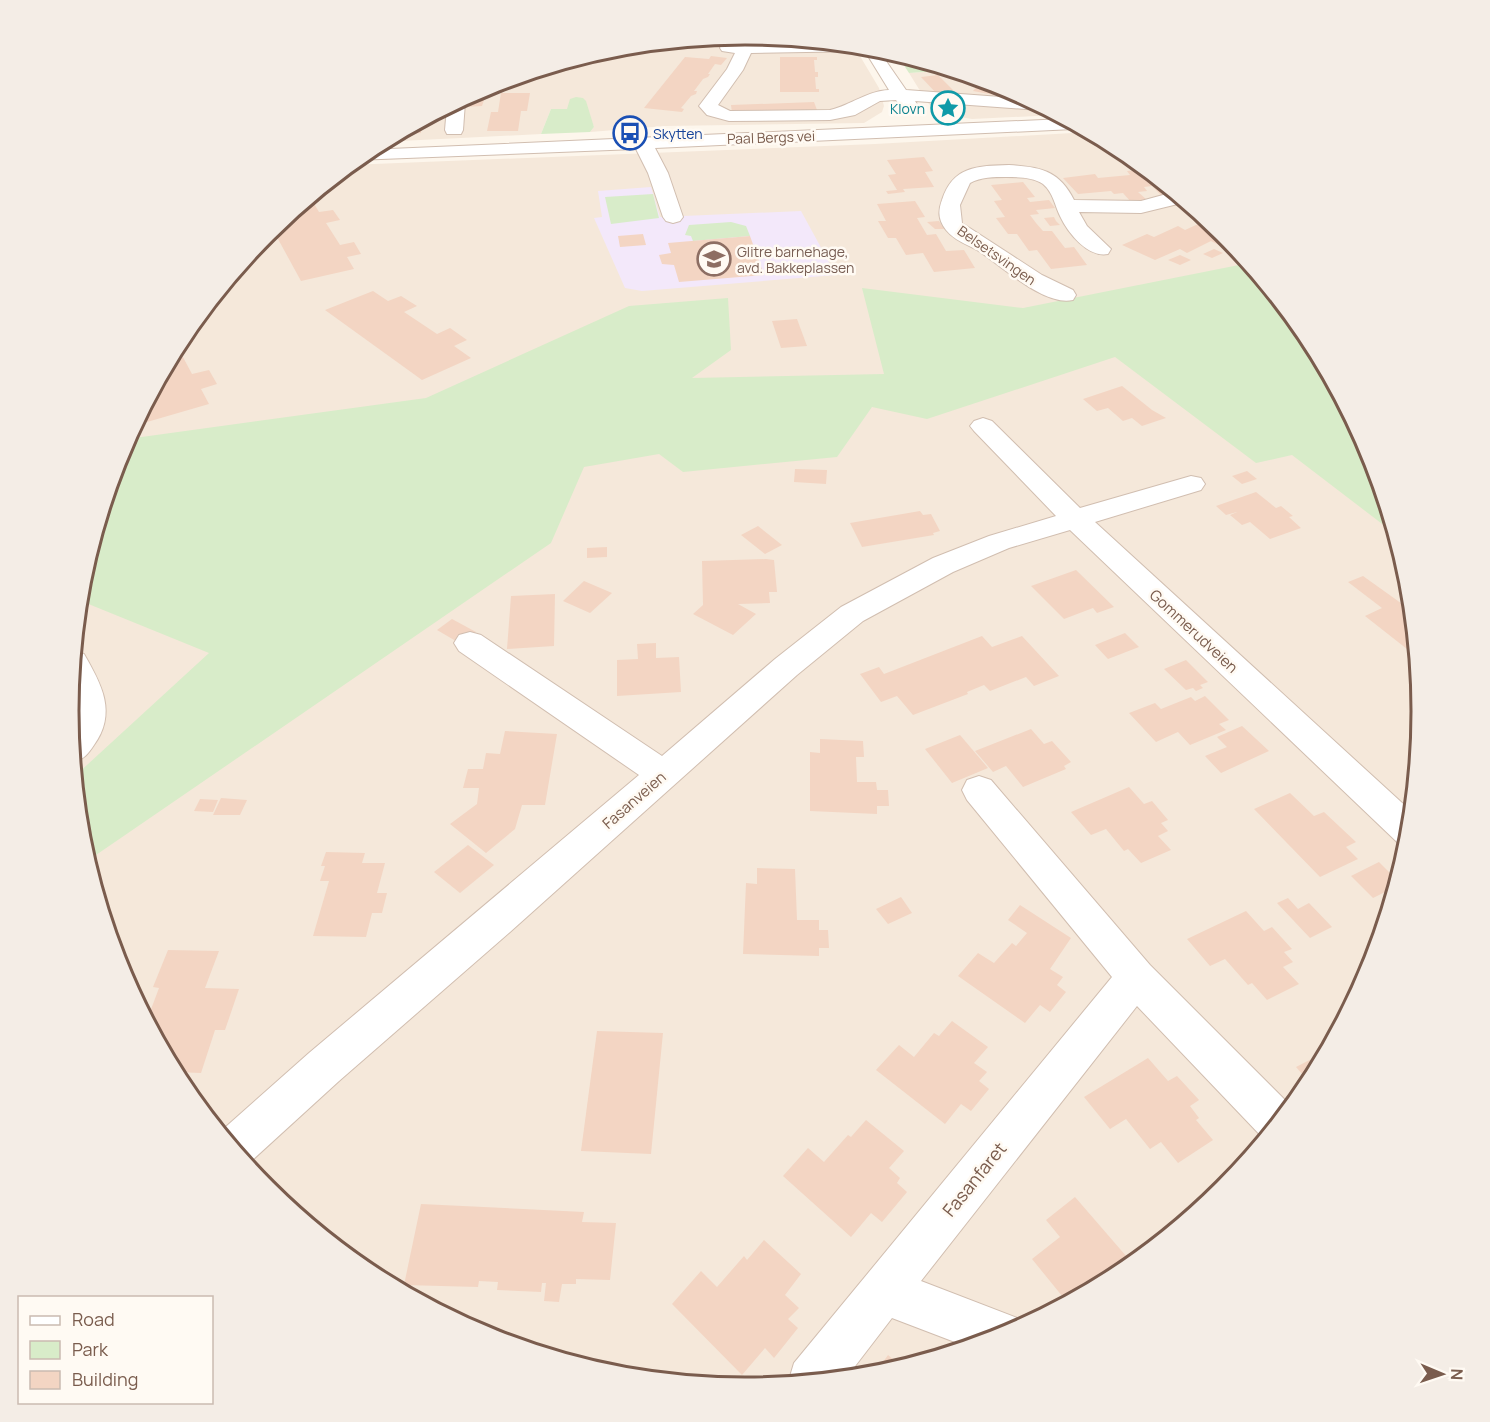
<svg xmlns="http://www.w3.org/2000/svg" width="1490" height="1422" font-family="Manrope,sans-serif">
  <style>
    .residential { fill: #f5e8da }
    .education { fill: #f3e8fa }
    .green { fill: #d8ecc9 }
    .building { fill: #f3d5c3 }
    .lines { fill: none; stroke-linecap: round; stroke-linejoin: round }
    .minor-casing { stroke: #d1beb0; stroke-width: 2 }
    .minor { fill: #fff; fill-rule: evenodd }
    .labels { text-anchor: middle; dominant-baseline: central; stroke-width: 5; stroke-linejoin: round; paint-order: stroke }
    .far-culture-label { font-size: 14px; fill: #0d838f; stroke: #fffaf3; text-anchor: end }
    .far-transit-label { font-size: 14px; fill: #164399; stroke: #fffaf3; text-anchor: start }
    .far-street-label { font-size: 14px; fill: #7a5c4d; stroke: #fffaf3 }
    .far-education-label { font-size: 14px; fill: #785e54; stroke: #fffaf3; text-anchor: start }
    .street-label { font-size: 15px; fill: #7a5c4d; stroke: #fffaf3 }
    .near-street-label { font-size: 18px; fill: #7a5c4d; stroke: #fffaf3 }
    .rim { fill: none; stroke: #7a5c4d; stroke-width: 3 }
  </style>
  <rect width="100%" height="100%" fill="#fdf6ec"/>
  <g class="residential">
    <path d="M745 35 857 46V51L879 88 884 106 882 112 864 123 665 126 590 132 594 127 590 117 567 109H551L541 134 381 142 486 86 613 47Z"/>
    <path d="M953 70 1004 86 1058 115 972 119 948 115 935 110 927 102 909 73Z"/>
    <path d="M1090 132 1121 149 1224 233 1308 335 1370 452 1409 579 1421 711 1408 843 1370 970 1307 1087 1223 1190 1121 1274 1004 1336 877 1375 745 1387 613 1374 486 1336 369 1273 266 1189 182 1087 120 970 81 843 69 711 82 579 120 452 183 335 267 232 349 165 875 144Z"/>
  </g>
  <path class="education" d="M651 187 660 217 801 211 836 275 642 291 625 288 594 218 602 217 598 191Z"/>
  <g class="green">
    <path d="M896 53 953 70 909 73Z"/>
    <path d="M576 97 583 98 586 101 594 127 590 132 541 134 551 109H567L570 99Z"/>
    <path d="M653 194 659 218 611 224 605 197Z"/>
    <path d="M731 222 746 226 750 236 693 241 691 236 685 235 689 225Z"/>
    <path d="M1249 263 1308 335 1370 452 1394 533 1292 455 1256 463 1115 357 927 419 872 407 837 457 683 472 659 454 584 467 551 543 96 855 81 843 75 776 209 653 86 603 79 604 82 579 120 452 127 439 426 398 629 306 728 298 731 350 692 378 884 374 862 288 1023 308Z"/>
  </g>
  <g class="building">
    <path d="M748 35H755L764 36 763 41 746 40Z"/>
    <path d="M711 56 727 58 721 65 715 64 708 74H710L708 77 703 79 694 91H697L696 94 691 96 681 108 684 109 682 112 644 108 685 57 709 59Z"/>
    <path d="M780 57H817V60H814L815 72H818V77H815L816 89H819V92H780Z"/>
    <path d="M938 75 956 93 938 95 921 77Z"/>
    <path d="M519 76 518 84 493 85 492 84Z"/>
    <path d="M983 80 1004 86 1013 91 1010 95H1013L1011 98 973 91Z"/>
    <path d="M501 93H530L527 111H521L518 131H487L491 112H498Z"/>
    <path d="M466 100H484L482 106 465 107Z"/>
    <path d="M814 102 817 110 732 113 731 105Z"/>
    <path d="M422 120 421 133 395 135 409 127Z"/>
    <path d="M924 157 933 171 925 172 934 187 903 189 905 192 888 194 886 191 897 190 888 175 896 174 887 160Z"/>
    <path d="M1146 169 1165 185 1160 186 1164 190 1171 189 1176 193 1161 195 1152 186 1144 187 1147 191 1138 192 1147 200 1131 202 1123 193 1114 194 1111 191 1078 194 1063 178 1095 174 1098 178 1130 175 1127 171Z"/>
    <path d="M1023 182 1035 197 1027 198 1030 202 1049 200 1055 208 1036 210 1039 214 1030 215 1036 223 1043 231H1052L1065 248 1074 247 1087 265 1051 269 1037 250 1029 251 1017 234H1008L996 218 1005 217 994 201 1002 200 991 185Z"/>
    <path d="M915 201 925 217 917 218 927 235 936 234 946 251 964 250 975 268 934 272 923 253 906 255 896 238H888L878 221H886L877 204Z"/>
    <path d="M313 202 319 212 333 210 340 220 326 223 340 245 354 242 361 254 347 257 354 269 301 281 272 228 301 204Z"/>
    <path d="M1054 217 1056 221 1060 225 1050 226 1044 218Z"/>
    <path d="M1207 220 1224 233 1235 246 1225 242 1219 245 1211 241 1187 253 1180 249 1155 260 1122 245 1147 234 1154 237 1178 226 1185 230Z"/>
    <path d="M939 221 944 229H935L927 222Z"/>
    <path d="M643 234 646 245 620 247 618 236Z"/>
    <path d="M750 236 754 247H767L770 256 758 258 764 275 679 282 674 265 662 264 659 255 671 253 668 243Z"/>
    <path d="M1214 249 1223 253 1212 258 1203 254Z"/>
    <path d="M1180 255 1191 260 1180 265 1168 260Z"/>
    <path d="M373 291 388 301 401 296 417 306 404 312 437 334 450 328 467 340 454 346 471 358 422 380 325 310Z"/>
    <path d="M797 319 807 346 781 348 772 321Z"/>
    <path d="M186 331 193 342 177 346 183 335Z"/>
    <path d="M177 346 192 374 209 370 217 384 201 389 209 404 147 422 142 412Z"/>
    <path d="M1122 386 1152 410 1166 418 1142 426 1132 418 1123 421 1108 408 1097 411 1083 399Z"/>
    <path d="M795 469 827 470 826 484 794 482Z"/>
    <path d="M1247 471 1257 479 1242 484 1232 476Z"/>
    <path d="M1256 492 1276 508 1281 506 1293 516 1289 517 1301 528 1270 539 1250 522 1242 525 1230 515 1237 512 1226 515 1216 506Z"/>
    <path d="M920 511 923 515 931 514 940 531 933 533 934 535 862 547 850 523Z"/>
    <path d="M758 526 782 545 765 554 741 535Z"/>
    <path d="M607 547V557L587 558V548Z"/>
    <path d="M766 559 774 560 777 592H769L770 603 738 604 756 614 733 635 693 614 703 605 702 561Z"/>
    <path d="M1076 570 1114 607 1097 613 1093 608 1064 619 1031 586Z"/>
    <path d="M1363 576 1412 611 1415 645 1407 649 1365 616 1382 608 1348 582Z"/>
    <path d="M584 581 612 593 590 613 563 601Z"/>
    <path d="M555 594 554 646 507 649 511 596Z"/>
    <path d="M452 619 476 632 461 644 437 630Z"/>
    <path d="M1125 633 1139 647 1108 659 1095 645Z"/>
    <path d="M982 636 992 647 1022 636 1059 676 1034 686 1026 677 990 691 984 685 967 692 968 694 913 715 897 696 881 702 860 674 879 667 884 674Z"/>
    <path d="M656 643V658L679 657 681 692 617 696V660L638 659 637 644Z"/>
    <path d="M1186 660 1208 682 1200 685 1203 688 1196 691 1193 688 1186 690 1164 669Z"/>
    <path d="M1205 696 1229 720 1219 724 1226 730 1190 745 1178 732 1156 742 1129 713 1155 703 1161 709 1191 697 1195 701Z"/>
    <path d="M1242 726 1269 751 1221 773 1205 756 1227 747 1217 737Z"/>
    <path d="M1031 729 1044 744 1052 741 1071 762 1064 766 1066 769 1023 787 1006 766 993 772 975 751Z"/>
    <path d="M505 731 557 734 545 805H522L515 829 486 853 450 824 477 804 479 788H463L468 769H483L486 753 500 754Z"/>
    <path d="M960 735 988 768 952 783 925 749Z"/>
    <path d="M820 739 863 741 864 757H856L857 782H876L877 790H888L889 806H877V814L810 811V752L820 753Z"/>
    <path d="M1129 787 1144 804 1152 801 1168 820 1161 823 1168 831 1158 836 1171 850 1141 863 1128 849 1124 851 1106 829 1091 835 1071 812Z"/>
    <path d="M1290 793 1314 816 1324 812 1356 842 1346 847 1358 859 1320 877 1254 809Z"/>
    <path d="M221 798 247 800 240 815H213Z"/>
    <path d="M200 799 218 800 213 812 194 811Z"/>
    <path d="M468 845 494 865 460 893 434 872Z"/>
    <path d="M326 852 365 853 362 863H385L377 893H387L382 913H372L366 937 313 936 329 881H320L325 866H321Z"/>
    <path d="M1379 862 1397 880 1395 887 1373 898 1351 876Z"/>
    <path d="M757 868 795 869 797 920H819V930H828L829 948H819V956L743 954 746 883 757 884Z"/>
    <path d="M901 897 912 913 888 924 876 909Z"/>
    <path d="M1288 898 1298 909 1309 903 1332 927 1310 938 1277 903Z"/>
    <path d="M1020 905 1071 938 1050 969 1063 977 1057 985 1066 992 1050 1012 1040 1005 1025 1023 958 976 978 953 994 963 1012 943 1016 946 1027 933 1008 920Z"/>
    <path d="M1246 911 1264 931 1272 927 1292 949 1284 952 1293 962 1283 967 1299 984 1267 1000 1252 983 1248 985 1225 959 1210 966 1187 939Z"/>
    <path d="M168 950 219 951 205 988 239 989 225 1030H215L201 1073 175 1072 152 1030 153 1026H150L147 1020 159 988 153 987Z"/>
    <path d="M952 1021 988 1047 974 1063 987 1072 979 1081 989 1089 971 1111 961 1104 945 1124 876 1070 899 1045 914 1057 934 1033 939 1036Z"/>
    <path d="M597 1031 663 1033 651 1154 581 1151Z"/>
    <path d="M1327 1051 1310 1083 1296 1067Z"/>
    <path d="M1148 1058 1168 1081 1177 1076 1199 1100 1190 1106 1199 1118 1196 1120 1213 1140 1178 1163 1161 1142 1150 1149 1126 1119 1110 1129 1084 1097Z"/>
    <path d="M866 1120 904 1151 889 1168 900 1178 897 1183 907 1192 882 1222 871 1213 851 1237 783 1176 808 1148 824 1162 848 1135 851 1137Z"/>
    <path d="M1075 1197 1133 1264 1121 1274 1067 1302 1032 1259 1060 1237 1046 1220Z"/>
    <path d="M421 1204 584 1212 582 1222 616 1223 610 1280 576 1279V1284H562L559 1302 544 1301 546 1283H542L541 1292 497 1290 498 1282 479 1281 478 1287 404 1285Z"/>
    <path d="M764 1240 801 1274 785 1295 799 1308 788 1319 798 1328 774 1358 765 1348 742 1375 672 1304 701 1271 717 1287 744 1256 747 1260Z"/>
    <path d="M888 1355 902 1367 874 1375Z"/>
  </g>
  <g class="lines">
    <defs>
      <g id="minor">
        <path d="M729 39 736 43 819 42 877 48 906 90 1028 99 1046 109 1040 110 915 101 920 109 917 113H905L896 100 880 101 855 115 830 120 729 121 707 115 699 106 727 69 735 53 722 51 720 48 723 41ZM865 51 889 90C867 91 851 105 830 110L730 111 718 105 743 70 751 53Z"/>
        <path d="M463 99 465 102 463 130 461 134H447L445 130 447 107Z"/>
        <path d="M1065 119 1081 127 1074 129 655 148 668 173 683 217 680 221 673 223 666 221 663 217 648 173 636 149 355 160 367 150Z"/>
        <path d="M1009 165C1040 167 1059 170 1074 200L1141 201 1174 192 1186 202 1141 213 1079 212 1087 226 1111 249 1108 254C1088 258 1068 233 1060 216 1055 206 1053 192 1043 184 1033 177 1018 177 1006 177 994 177 981 177 970 183L960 205 962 223 1042 275 1073 290 1076 295 1073 300C1044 307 1001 265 977 250 966 244 954 240 946 230 938 220 938 211 942 200 953 166 977 166 1009 165Z"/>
        <path d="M983 418 992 421 1080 508 1191 476 1201 478 1205 484 1201 490 1095 522 1412 812 1408 846 1397 842 1070 530 1009 548 953 572 863 621 797 675 510 932 339 1081 247 1165 220 1132 309 1053 639 775 459 651 454 643 459 635 470 632 481 635 662 756 775 659 841 607 933 558 989 536 1056 516 974 431 970 426 974 421Z"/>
        <path d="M74 651 84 654C102 685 117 713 94 745 88 754 84 759 74 762L70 727 74 700 70 692Z"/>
        <path d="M979 776 991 780 1150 965 1291 1106 1265 1139 1263 1138 1137 1006 921 1281 1020 1319 1023 1326 1004 1336 968 1347 892 1318 846 1378 788 1383 794 1363 1112 977 967 800 962 790 967 780Z"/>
      </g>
    </defs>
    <use href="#minor" class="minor-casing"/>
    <use href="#minor" class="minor"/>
  </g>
  <defs>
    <symbol id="sight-ring" viewBox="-11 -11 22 22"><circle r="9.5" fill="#fffaf3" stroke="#0f9aa8" stroke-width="1.5"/><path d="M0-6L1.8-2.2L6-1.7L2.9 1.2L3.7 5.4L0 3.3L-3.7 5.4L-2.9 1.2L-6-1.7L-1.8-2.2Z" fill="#0f9aa8"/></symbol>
    <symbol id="bus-ring" viewBox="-11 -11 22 22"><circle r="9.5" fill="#fffaf3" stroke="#1a4fb4" stroke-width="1.5"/><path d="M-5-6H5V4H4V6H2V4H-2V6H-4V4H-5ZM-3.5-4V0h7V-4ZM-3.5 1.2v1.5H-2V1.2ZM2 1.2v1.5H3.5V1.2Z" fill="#1a4fb4"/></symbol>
    <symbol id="school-ring" viewBox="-11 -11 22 22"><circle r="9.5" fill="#fffaf3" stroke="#8d6e63" stroke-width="1.5"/><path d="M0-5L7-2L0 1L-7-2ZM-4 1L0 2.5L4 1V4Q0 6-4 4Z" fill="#8d6e63"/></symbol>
  </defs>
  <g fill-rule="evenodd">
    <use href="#sight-ring" x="929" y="89" width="38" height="38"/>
    <use href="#bus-ring" x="611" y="114" width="38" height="38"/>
    <use href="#school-ring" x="695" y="240" width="38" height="38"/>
  </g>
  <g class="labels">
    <g class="far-culture-label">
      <text x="925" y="108">Klovn</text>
    </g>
    <g class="far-transit-label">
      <text x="653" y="133">Skytten</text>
    </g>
    <g class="far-street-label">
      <text transform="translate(771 137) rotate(-2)">Paal Bergs vei</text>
      <text transform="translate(997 255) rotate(35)">Belsetsvingen</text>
    </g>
    <g class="far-education-label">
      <text x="737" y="251">Glitre barnehage,<tspan x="737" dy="16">avd. Bakkeplassen</tspan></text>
    </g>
    <g class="street-label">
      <text transform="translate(1194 631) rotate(43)">Gommerudveien</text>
      <text transform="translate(634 800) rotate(-41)">Fasanveien</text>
    </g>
    <g class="near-street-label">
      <text transform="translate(974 1179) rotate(-51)">Fasanfaret</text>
    </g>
  </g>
  <path d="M0 0H1490V1422H0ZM79 711a666 666 0 1 1 1332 0a666 666 0 1 1-1332 0Z" fill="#f4ede6" fill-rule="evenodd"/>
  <path class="rim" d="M79 711a666 666 0 1 1 1332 0a666 666 0 1 1-1332 0Z"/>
  <rect x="18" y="1296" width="195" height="108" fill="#fffaf3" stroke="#cabbb1" stroke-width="1.5"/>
  <rect x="30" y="1316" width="30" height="9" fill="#ffffff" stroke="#cabbb1" stroke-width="1.5"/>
  <text x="72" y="1326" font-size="18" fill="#7a5c4d">Road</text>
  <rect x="30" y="1341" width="30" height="18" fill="#d8ecc9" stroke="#cabbb1" stroke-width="1.5"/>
  <text x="72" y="1356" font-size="18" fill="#7a5c4d">Park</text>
  <rect x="30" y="1371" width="30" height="18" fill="#f3d5c3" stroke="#cabbb1" stroke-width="1.5"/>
  <text x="72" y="1386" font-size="18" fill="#7a5c4d">Building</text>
  <g transform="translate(1442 1374) rotate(92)" stroke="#fffaf3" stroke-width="4.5" paint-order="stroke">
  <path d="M0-4.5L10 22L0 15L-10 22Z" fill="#7a5c4d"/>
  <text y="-9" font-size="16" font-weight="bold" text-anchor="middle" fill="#7a5c4d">N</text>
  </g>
</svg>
